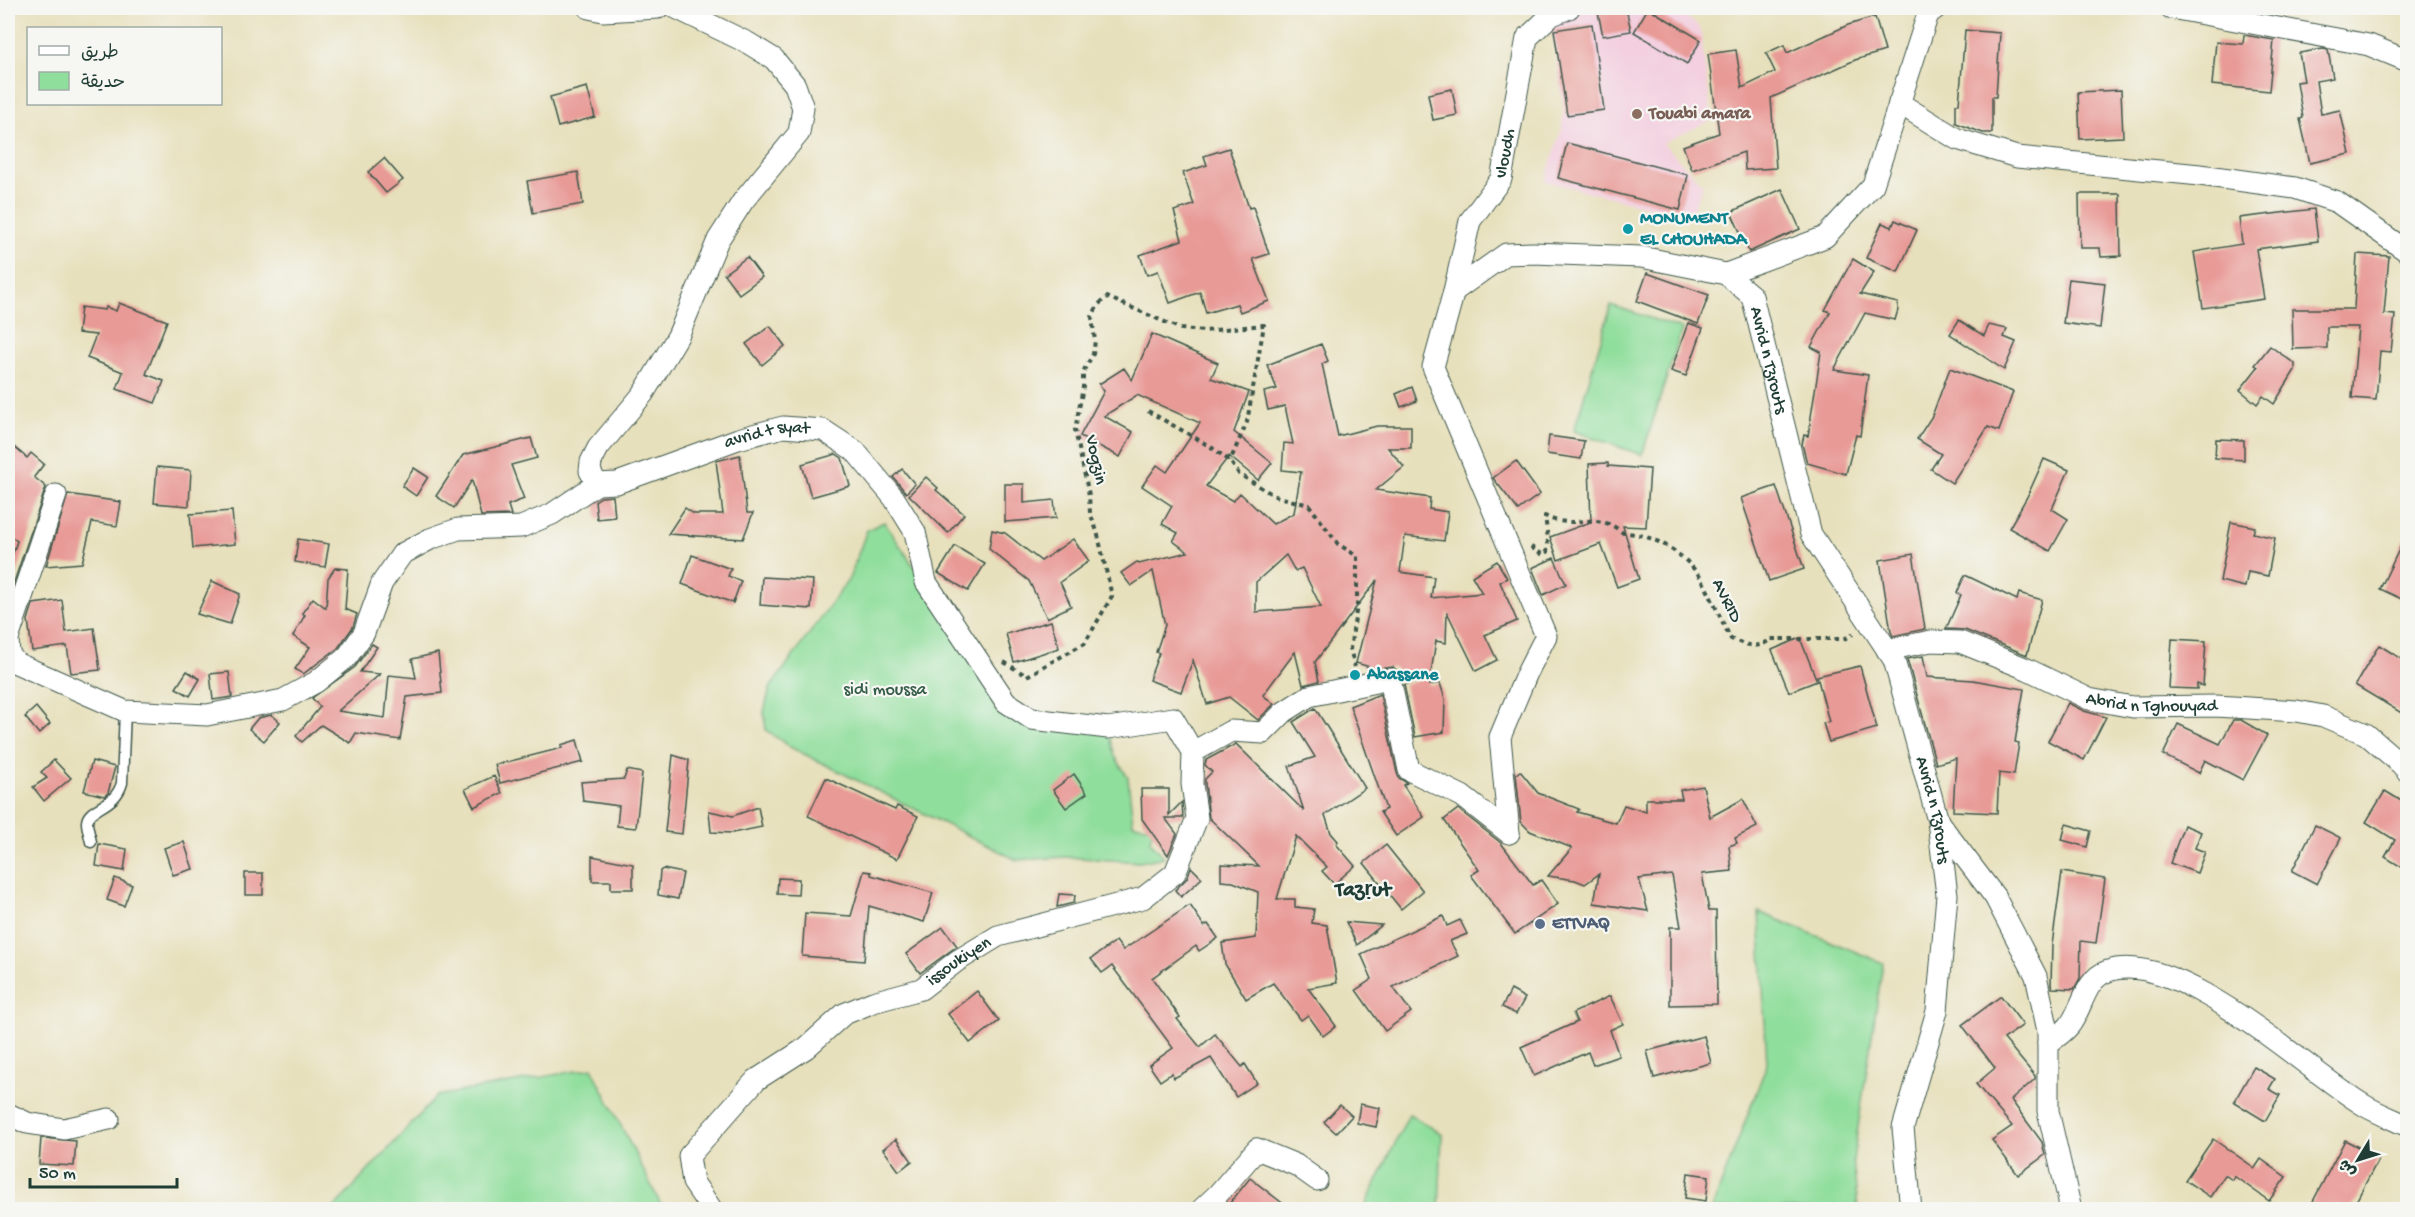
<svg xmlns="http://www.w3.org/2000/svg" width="2415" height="1217" font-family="'Gochi Hand','Playpen Sans Arabic',sans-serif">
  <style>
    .built { fill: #f3cfdf }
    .green { fill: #90de9c; stroke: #588e68; stroke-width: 1.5 }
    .building { fill: #e89a96; fill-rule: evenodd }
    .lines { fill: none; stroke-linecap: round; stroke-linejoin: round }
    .lane-casing { stroke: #3d5548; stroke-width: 13 }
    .street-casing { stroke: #3d5548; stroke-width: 23 }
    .path { stroke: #3d5548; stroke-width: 4; stroke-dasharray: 4.5 4.5; stroke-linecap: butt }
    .lane { stroke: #fff; stroke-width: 10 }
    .street { stroke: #fff; stroke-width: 21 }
    .education-dot { fill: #8d6e63; stroke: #f6f6f2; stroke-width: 2 }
    .culture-dot { fill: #0f9aa8; stroke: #f6f6f2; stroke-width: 2 }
    .service-dot { fill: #5c6f8a; stroke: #f6f6f2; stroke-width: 2 }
    .labels { text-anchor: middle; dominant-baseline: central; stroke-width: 4.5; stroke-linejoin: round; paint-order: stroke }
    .education-label { font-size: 18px; font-weight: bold; fill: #785e54; stroke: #f6f6f2; text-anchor: start }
    .street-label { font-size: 18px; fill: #1f3d34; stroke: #f6f6f2 }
    .culture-label { font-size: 18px; font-weight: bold; fill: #0d838f; stroke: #f6f6f2; text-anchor: start }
    .park-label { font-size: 18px; fill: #365d49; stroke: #f6f6f2 }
    .service-label { font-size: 18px; font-weight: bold; fill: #4e5e75; stroke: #f6f6f2; text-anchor: start }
    .quarter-label { font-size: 21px; font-weight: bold; fill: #1f3d34; stroke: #f6f6f2 }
  </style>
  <rect width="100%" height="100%" fill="#f6f6f2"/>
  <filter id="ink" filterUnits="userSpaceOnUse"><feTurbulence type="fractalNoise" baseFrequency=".0167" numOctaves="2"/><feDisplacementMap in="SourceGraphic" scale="12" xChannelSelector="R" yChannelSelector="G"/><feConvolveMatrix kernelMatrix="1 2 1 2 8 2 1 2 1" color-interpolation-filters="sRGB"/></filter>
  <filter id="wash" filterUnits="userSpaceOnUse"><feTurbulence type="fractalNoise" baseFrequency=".008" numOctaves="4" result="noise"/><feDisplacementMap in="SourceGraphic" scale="24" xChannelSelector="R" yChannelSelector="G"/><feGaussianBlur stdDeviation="1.35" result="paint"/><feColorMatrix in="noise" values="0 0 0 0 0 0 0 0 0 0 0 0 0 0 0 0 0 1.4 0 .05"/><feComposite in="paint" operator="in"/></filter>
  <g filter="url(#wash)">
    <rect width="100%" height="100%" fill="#e7e0bc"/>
    <path class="built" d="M1569 8H1674L1700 27 1712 120 1663 143 1703 185 1690 217 1545 181 1561 132 1564 109 1550 16Z"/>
    <g class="green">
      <path d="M1611 305 1682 329 1642 455 1574 431Z"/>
      <path d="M884 522 997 689V711L1032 719 1108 728 1115 756 1128 778 1133 824 1153 827 1150 841 1164 857 1140 862 1066 857 1017 860 790 747 766 730 764 712 770 688 849 579 867 530Z"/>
      <path d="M1759 912 1883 963 1853 1160 1858 1209H1712L1767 1064Z"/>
      <path d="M592 1068 663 1209H333L437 1096Z"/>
      <path d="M1409 1114 1442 1134 1439 1209H1364Z"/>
    </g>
    <g id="blocks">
      <g class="building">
        <path d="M1597 8H1626L1631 31 1603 36Z"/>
        <path d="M1648 8 1701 40 1687 64 1634 32Z"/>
        <path d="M1875 17 1885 51 1855 60 1771 98 1776 168 1745 170 1744 152 1692 170 1683 146 1719 133 1708 54 1736 50 1742 88 1775 72 1766 53 1784 45 1787 53 1848 25Z"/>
        <path d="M1592 24 1604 110 1567 115 1554 30Z"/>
        <path d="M1965 30 2000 33 1996 97H1992V133H1983L1956 123V104H1959Z"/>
        <path d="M2244 35 2274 40 2269 91 2212 85 2216 42 2243 44Z"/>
        <path d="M2323 49 2328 50 2333 78 2316 81 2321 114 2340 110 2350 154 2310 163 2300 119 2303 118 2297 82 2304 81 2299 53Z"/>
        <path d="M587 87 595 117 558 127 550 97Z"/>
        <path d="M1452 89 1457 115 1433 120 1428 94Z"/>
        <path d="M2121 90 2123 137 2080 139 2078 92Z"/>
        <path d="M1567 143 1688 175 1680 210 1558 178Z"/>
        <path d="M1229 148 1249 208 1253 207 1269 254 1253 259 1269 301 1240 312 1237 304 1206 313 1200 292 1170 303 1158 271 1147 275 1140 255 1182 240 1174 211 1194 205 1183 173 1207 165 1204 156Z"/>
        <path d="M384 158 403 180 386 193 368 172Z"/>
        <path d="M578 172 583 204 533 213 527 181Z"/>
        <path d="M1782 189 1800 229 1749 252 1731 212Z"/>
        <path d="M2079 194H2120L2121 256 2101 257 2100 248H2080Z"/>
        <path d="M2314 209 2318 241 2256 249 2264 299 2203 308 2194 252 2242 244 2239 218Z"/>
        <path d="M1895 220 1917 230 1898 272 1866 258 1882 223 1892 227Z"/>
        <path d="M2357 254 2389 256 2384 314 2395 315 2391 352 2380 351 2376 400 2352 398 2358 327H2327V348L2293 349 2292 309H2354Z"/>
        <path d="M747 257 762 277 739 294 724 274Z"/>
        <path d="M1853 259 1874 272 1860 294 1898 303V310L1895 320 1865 313 1834 370 1868 375 1860 436 1856 435 1846 474 1807 463 1802 444 1804 435 1808 436 1821 352 1811 347 1830 312 1825 310Z"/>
        <path d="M1647 273 1709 295 1698 324 1637 301Z"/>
        <path d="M2069 279 2105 283 2100 328 2063 323Z"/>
        <path d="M119 303 167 321 146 374 164 381 155 403 117 389 123 372 87 358 96 335 78 333 81 307 105 310 106 307 116 311Z"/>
        <path d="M1959 320 1984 336 1989 325 2007 329 2004 337 2016 342 2004 370 1950 334Z"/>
        <path d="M1688 323 1703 328 1686 376 1671 371Z"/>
        <path d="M770 326 785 346 762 365 746 344Z"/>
        <path d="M1152 334 1218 363 1211 378 1249 392 1234 432 1272 463 1258 480 1229 456 1206 486 1233 501 1240 493 1273 524 1294 513 1301 472 1282 470 1284 443 1293 444 1285 406 1268 410 1264 392 1277 389 1267 365 1321 344 1328 361 1322 364 1338 436 1377 426H1411V448H1388L1404 467 1376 490 1430 498 1429 509 1448 512 1444 541 1405 536 1400 572 1434 577 1431 598 1482 593 1472 576 1497 561 1507 578 1500 582 1517 621 1485 635 1497 660 1476 671 1447 612 1446 643 1436 641 1429 685 1440 683 1445 699 1444 732 1415 737 1404 685 1420 680 1402 675 1393 667 1377 669 1356 663 1377 580 1315 662 1319 681 1303 685 1295 652 1263 695 1274 704 1258 720 1229 697 1207 704 1193 660 1181 692 1149 680 1159 653 1156 652 1165 625 1153 571 1131 586 1121 573 1137 562 1139 564 1188 552 1173 541 1178 533 1162 524 1172 506 1142 486 1157 465 1167 472 1200 423 1137 395 1104 416 1133 432 1120 457 1080 436 1104 391 1099 384 1124 368 1132 380ZM1286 555 1295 571 1302 568 1321 607 1256 612V582Z"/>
        <path d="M2270 346 2295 364V370L2274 404 2263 396 2257 404 2240 390 2258 367 2255 365Z"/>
        <path d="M1950 368 2013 392 1999 431 1988 427 1952 483 1931 469 1941 454 1917 439 1932 416Z"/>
        <path d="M1412 387 1417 401 1401 407 1396 394Z"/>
        <path d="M1549 436 1584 441 1581 459 1547 454Z"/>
        <path d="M531 438 537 458 511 465 524 499 508 505 511 515 481 516 472 480 454 508 436 496 463 455Z"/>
        <path d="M2216 439 2244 440V460L2215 458Z"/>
        <path d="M8 442 27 458 31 453 44 464 34 477 46 487 8 600V568L17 541 8 534Z"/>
        <path d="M836 454 842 458 850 486 811 497 802 464Z"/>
        <path d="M740 455 747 513H753L743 539 668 534 685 508 694 514H723L716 461Z"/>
        <path d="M2044 459 2069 470 2052 509 2068 519 2050 551 2009 528 2027 497Z"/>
        <path d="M1516 461 1540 494 1518 510 1493 478Z"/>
        <path d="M1608 463V466L1650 469 1646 527 1623 526 1639 579 1617 587 1601 544 1558 560 1550 537 1591 522 1589 464Z"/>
        <path d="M157 467 191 470 189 506 154 503Z"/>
        <path d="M414 468 428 477 416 496 402 486Z"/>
        <path d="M902 469 915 484 906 493 893 477Z"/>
        <path d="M926 477 938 488 936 490 964 514 948 533 909 495Z"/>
        <path d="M1005 484H1024V503L1054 500 1056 518 1005 522Z"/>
        <path d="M1776 486 1804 569 1769 581 1741 498Z"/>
        <path d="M68 494 121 502 117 526 92 522 82 563 46 566Z"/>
        <path d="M613 496 615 517 597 519 595 501 601 497Z"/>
        <path d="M232 511 235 544 193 548 190 514Z"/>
        <path d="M2231 522 2255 527 2253 533 2275 538 2268 576 2248 572 2245 587 2220 581Z"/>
        <path d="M992 530 1005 533 1041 561 1073 539 1089 561 1060 582 1071 606 1047 618 1029 581 989 549Z"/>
        <path d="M2408 531V602L2380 589Z"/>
        <path d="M298 539 329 544 325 567 295 562Z"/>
        <path d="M955 546 985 564 968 591 938 573Z"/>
        <path d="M1913 554 1925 629 1893 636 1891 632 1880 560Z"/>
        <path d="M692 555 731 569 728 576 741 581 733 603 682 584Z"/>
        <path d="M1554 558 1566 584 1543 595 1532 568Z"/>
        <path d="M335 568 348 569 345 609 357 614 353 627 338 648 303 674 295 669 310 647 293 636 305 615 302 613 313 598 326 608 328 578Z"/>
        <path d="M1965 575 2017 600 2019 593 2042 600 2027 655 1965 630 1946 629 1961 595 1957 593Z"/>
        <path d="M762 577 813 580 811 609 760 605Z"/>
        <path d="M212 581 240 594 230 624 197 614Z"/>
        <path d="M62 600 66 632 94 628 100 670 71 673 67 646 32 651 28 620 33 604Z"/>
        <path d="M1051 621 1059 648 1014 662 1006 634Z"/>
        <path d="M1800 638 1817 681 1789 692 1772 650Z"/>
        <path d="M2172 639 2206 641 2203 686 2197 684V689L2169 688Z"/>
        <path d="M372 644 377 647 360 672 380 674 338 711 385 718 389 675 416 678 412 659 438 653 442 693 407 697 400 740 356 733 350 743 321 725 302 742 296 736 320 707 312 698 355 667Z"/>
        <path d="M2379 645 2408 663V717L2355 685Z"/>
        <path d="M1923 656 1927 677 1973 680 2024 689 2015 742 2019 743 2014 775 1999 773 1997 813 1953 811 1956 758 1936 764 1907 659Z"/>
        <path d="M1860 666 1877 728 1829 742 1823 723 1829 722 1817 676Z"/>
        <path d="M187 671 200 679 190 696 176 688Z"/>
        <path d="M229 672 232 697 213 700 210 674Z"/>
        <path d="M1380 694 1397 773 1399 778 1407 783 1403 785 1424 817 1396 836 1380 812 1386 809 1350 706Z"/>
        <path d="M2068 703 2084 711 2106 717 2084 760 2048 741Z"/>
        <path d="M36 707 50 724 39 734 25 717Z"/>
        <path d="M1315 708 1365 788 1325 815 1331 833 1338 841 1336 844 1355 866 1334 884 1322 871 1327 867 1296 836 1277 899H1295V907L1314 909 1312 923 1327 925 1337 983 1308 988 1336 1026 1323 1036 1308 1015 1301 1020 1273 983 1246 999 1225 964 1222 943 1256 938 1258 892 1233 882 1221 881V864L1259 866 1209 818 1205 783V779L1212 772 1205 765 1206 760 1236 744 1304 811 1289 766 1315 757 1293 722Z"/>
        <path d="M272 715 280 722 264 741 249 729 258 718Z"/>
        <path d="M2233 720H2241L2267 735 2243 780 2205 760 2199 773 2163 755 2178 724 2220 744Z"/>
        <path d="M577 740 583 762 500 783 495 765 562 748 561 745Z"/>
        <path d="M673 755 689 760 682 834 665 832Z"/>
        <path d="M54 760 71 778 44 801 33 787 47 778 41 772Z"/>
        <path d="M92 761 115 767 108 793 104 796 84 791Z"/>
        <path d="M627 770 642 773 636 828 617 826 619 806 583 801 581 782 624 779Z"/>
        <path d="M1520 771 1538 793 1579 809 1577 812 1616 823 1624 805 1646 812V799H1682L1680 790 1703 786 1710 817 1743 799 1757 827 1735 838 1737 843 1729 846 1732 871 1702 874 1709 911H1716L1717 1004 1670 1005V927H1681L1672 875 1639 879 1648 911 1594 903 1599 874 1585 884 1575 880 1548 876 1572 848 1530 831 1521 822 1516 774Z"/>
        <path d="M1074 774 1087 793 1066 808 1053 790Z"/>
        <path d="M494 776 502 793 474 807 465 789Z"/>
        <path d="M826 778 895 810 897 806 918 816 897 859 808 816Z"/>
        <path d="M1141 789H1169V815L1182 802 1183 818H1165L1177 834 1168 855 1142 819Z"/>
        <path d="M2385 791 2408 805V871L2385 857 2395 840 2366 822Z"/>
        <path d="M758 807 762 827 732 833 711 832 709 811 733 816Z"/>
        <path d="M1458 809 1501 843 1533 885 1541 880 1558 904 1515 934 1471 875 1479 870 1444 820Z"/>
        <path d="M2066 824 2091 831 2087 847 2062 840Z"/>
        <path d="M2184 825 2201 832 2195 848 2205 852 2197 873 2170 863Z"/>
        <path d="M2315 825 2341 838 2317 884 2292 871Z"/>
        <path d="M184 842 193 869 173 875 164 848Z"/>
        <path d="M99 844 127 849 124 871 96 866Z"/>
        <path d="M1386 845 1423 891 1401 909 1364 863Z"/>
        <path d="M592 856 633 864V889H611V881H592Z"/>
        <path d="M1191 867 1202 878 1181 897 1175 890 1187 878Z"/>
        <path d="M663 869 683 873 678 899 658 895 660 871Z"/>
        <path d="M864 871 871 872V875L933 893 924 922 869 906 864 961 802 956 805 913 851 916Z"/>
        <path d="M2062 872 2105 879 2096 943 2081 941 2080 978 2074 989 2052 988 2051 984 2052 945Z"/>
        <rect x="245" y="873" width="18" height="22"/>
        <path d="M115 878 132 885 124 906 107 900Z"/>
        <path d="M778 878 799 879 798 895 777 894Z"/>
        <path d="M1059 894 1075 895 1074 903 1057 907Z"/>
        <path d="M1190 905 1204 926 1208 924 1218 938 1199 951 1196 946 1152 978 1180 1017 1177 1019 1200 1047 1215 1034 1242 1067 1245 1064 1257 1083 1236 1097 1211 1058 1174 1078 1172 1073 1160 1081 1149 1065 1173 1048 1112 966 1102 973 1091 959 1116 941 1123 950Z"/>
        <path d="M1443 916 1447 926 1460 920 1467 934 1450 941 1458 956 1393 987 1411 1012 1385 1031 1356 990 1372 979 1361 954Z"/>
        <path d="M1346 922 1382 925 1357 945Z"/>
        <path d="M943 927 957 946 920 973 906 954Z"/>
        <path d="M1511 990 1525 998 1516 1014 1502 1007Z"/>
        <path d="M977 991 999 1021 970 1043 948 1014Z"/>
        <path d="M1610 996 1623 1024 1610 1030 1619 1056 1593 1065 1588 1052 1534 1076 1521 1047 1577 1022 1573 1013Z"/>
        <path d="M2001 996 2023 1025 2004 1039 2035 1076V1079L2011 1100 2042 1142 2045 1155 2018 1175 1992 1140 2012 1126 1976 1084 1995 1068 1962 1025Z"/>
        <path d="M1704 1036 1711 1063 1654 1078 1647 1051Z"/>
        <path d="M2254 1067 2275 1079 2269 1089 2280 1095 2265 1121 2234 1102Z"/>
        <path d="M1360 1104 1380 1108 1376 1127 1357 1123Z"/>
        <path d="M1340 1105 1352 1116 1336 1133 1324 1122Z"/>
        <path d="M41 1138 76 1141 74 1166 39 1164Z"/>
        <path d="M896 1139 912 1161 899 1171 883 1149Z"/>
        <path d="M2213 1139 2255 1168 2261 1159 2286 1177 2269 1201 2234 1176 2232 1180 2225 1175 2210 1197 2185 1180Z"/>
        <path d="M2345 1140 2379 1158 2352 1209H2309Z"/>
        <path d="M1688 1173 1709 1176 1706 1201 1685 1198Z"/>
        <path d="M1250 1178 1290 1209H1225Z"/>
      </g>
    </g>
  </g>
  <g filter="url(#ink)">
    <use href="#blocks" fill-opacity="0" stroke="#3d5548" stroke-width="1.5"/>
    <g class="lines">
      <defs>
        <path id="lane" d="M91 842C90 836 87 828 87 822 88 807 115 808 122 783L125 711"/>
        <g id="street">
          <path d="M589 8 603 11 658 8"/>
          <path id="s1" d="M676 8 748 43 774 59 795 85 803 108 799 133 743 201 718 240 678 336 643 394 598 448 591 462 590 471 597 484 617 483 738 439 783 427 823 430 855 451 894 498 915 532 926 582 1006 702 1032 719 1108 728 1173 718 1193 752 1231 731 1263 733 1284 712 1309 696 1390 679 1409 770 1462 796 1509 833"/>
          <path d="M2171 8 2369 45 2408 61"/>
          <path d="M1899 103 1957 139 2017 157 2200 175 2295 188 2337 202 2408 252"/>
          <path d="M1726 274 1825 237 1873 185 1928 14 1936 8"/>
          <path id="s2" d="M1454 291 1470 221 1501 179 1527 38 1550 16 1569 8"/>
          <path d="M56 495 8 639 9 654 16 663 125 711 207 715 283 700 316 682 347 657 364 633 382 583 402 554 430 539 458 529 521 527 552 514 597 484"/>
          <path id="s3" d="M1887 650 1931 641 1960 642 2027 669 2089 699 2133 707 2216 706 2297 711 2323 716 2366 734 2401 764 2408 772"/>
          <path d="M1939 823 1995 897 2036 976 2048 1031V1111L2071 1210"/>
          <path id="s4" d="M1509 833 1500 737 1527 673 1546 636 1433 367 1454 291 1506 254 1533 253 1641 257 1726 274 1752 296 1811 534 1894 660 1938 821 1947 895 1937 1011 1903 1128 1911 1210"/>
          <path d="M2048 1043C2056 1038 2063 1033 2069 1026 2083 1009 2084 979 2108 971 2178 948 2305 1069 2362 1104 2376 1113 2393 1119 2408 1126"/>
          <path d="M8 1114 27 1123 64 1129 109 1119"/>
          <path id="s5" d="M712 1210 693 1182 689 1156 756 1080 806 1048 844 1014 873 1002 921 989 957 961 998 936 1143 898 1175 873 1197 818 1192 784 1193 752"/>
          <path d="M1201 1210 1218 1194 1257 1149 1296 1165 1317 1180"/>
        </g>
      </defs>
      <use href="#lane" class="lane-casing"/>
      <use href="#street" class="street-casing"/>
      <g class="path">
        <path d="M1148 411 1211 447 1230 461 1239 474 1275 496 1309 505 1338 544 1357 556V606L1350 649 1355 667"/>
        <path d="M1531 547 1543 555 1547 552 1548 539 1545 516C1575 532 1593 508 1623 533 1655 533 1690 557 1705 585 1714 603 1722 622 1731 639 1746 645 1758 650 1771 639H1844L1853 634"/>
        <path d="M1004 662 1027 676 1085 643 1112 596 1097 531 1090 513 1089 495 1075 430 1083 387V372L1093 354 1095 341 1092 317 1098 305 1107 297 1181 329 1205 331 1264 325 1247 422 1230 461"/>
      </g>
      <use href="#lane" class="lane"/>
      <use href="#street" class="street"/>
    </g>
  </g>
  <circle class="education-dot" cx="1637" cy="114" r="6"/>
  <g class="culture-dot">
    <circle cx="1628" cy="229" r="6"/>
    <circle cx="1355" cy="675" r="6"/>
  </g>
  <circle class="service-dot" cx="1540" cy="924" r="6"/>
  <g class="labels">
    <g class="education-label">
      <text x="1649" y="114">Touabi amara</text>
    </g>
    <g class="street-label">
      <text stroke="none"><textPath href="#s2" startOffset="150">vloudh</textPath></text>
      <text stroke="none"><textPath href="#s4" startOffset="964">Avrid n Tzrouts</textPath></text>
      <text stroke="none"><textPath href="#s1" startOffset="788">avrid t syat</textPath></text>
      <text transform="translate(1095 460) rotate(78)">Vogzin</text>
      <text transform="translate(1726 601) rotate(63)">AVRID</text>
      <text stroke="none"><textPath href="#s3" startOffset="278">Abrid n Tghouyad</textPath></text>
      <text stroke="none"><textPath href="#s4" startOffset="1449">Avrid n Tzrouts</textPath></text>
      <text stroke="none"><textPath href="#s5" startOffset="400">issoukiyen</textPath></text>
    </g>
    <g class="culture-label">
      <text x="1640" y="219">MONUMENT<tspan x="1640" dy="21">EL CHOUHADA</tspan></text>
      <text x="1367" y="675">Abassane</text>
    </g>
    <g class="park-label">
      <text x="885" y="690">sidi moussa</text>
    </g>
    <g class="service-label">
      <text x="1552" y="924">ETTVAQ</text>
    </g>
    <g class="quarter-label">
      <text x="1363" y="891">Tazṛut</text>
    </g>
  </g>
  <rect width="2415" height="1217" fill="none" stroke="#f6f6f2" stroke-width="30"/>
  <rect x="27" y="27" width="195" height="78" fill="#f6f6f2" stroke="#a0aca6" stroke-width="1.5"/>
  <rect x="39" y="46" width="30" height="9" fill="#ffffff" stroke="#a0aca6" stroke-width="1.5"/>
  <text x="81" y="57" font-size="18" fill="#1f3d34">طريق</text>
  <rect x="39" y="72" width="30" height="18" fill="#90de9c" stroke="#a0aca6" stroke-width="1.5"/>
  <text x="81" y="87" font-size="18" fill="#1f3d34">حديقة</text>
  <g transform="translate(2358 1160) rotate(232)" stroke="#f6f6f2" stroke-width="4.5" paint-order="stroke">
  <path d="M0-4.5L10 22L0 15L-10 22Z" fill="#1f3d34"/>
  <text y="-9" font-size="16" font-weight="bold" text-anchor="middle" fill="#1f3d34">ش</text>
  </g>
  <path d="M30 1178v9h147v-9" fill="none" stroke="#1f3d34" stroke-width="3"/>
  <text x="39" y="1178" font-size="18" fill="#1f3d34" stroke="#f6f6f2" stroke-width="4.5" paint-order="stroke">50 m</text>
</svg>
